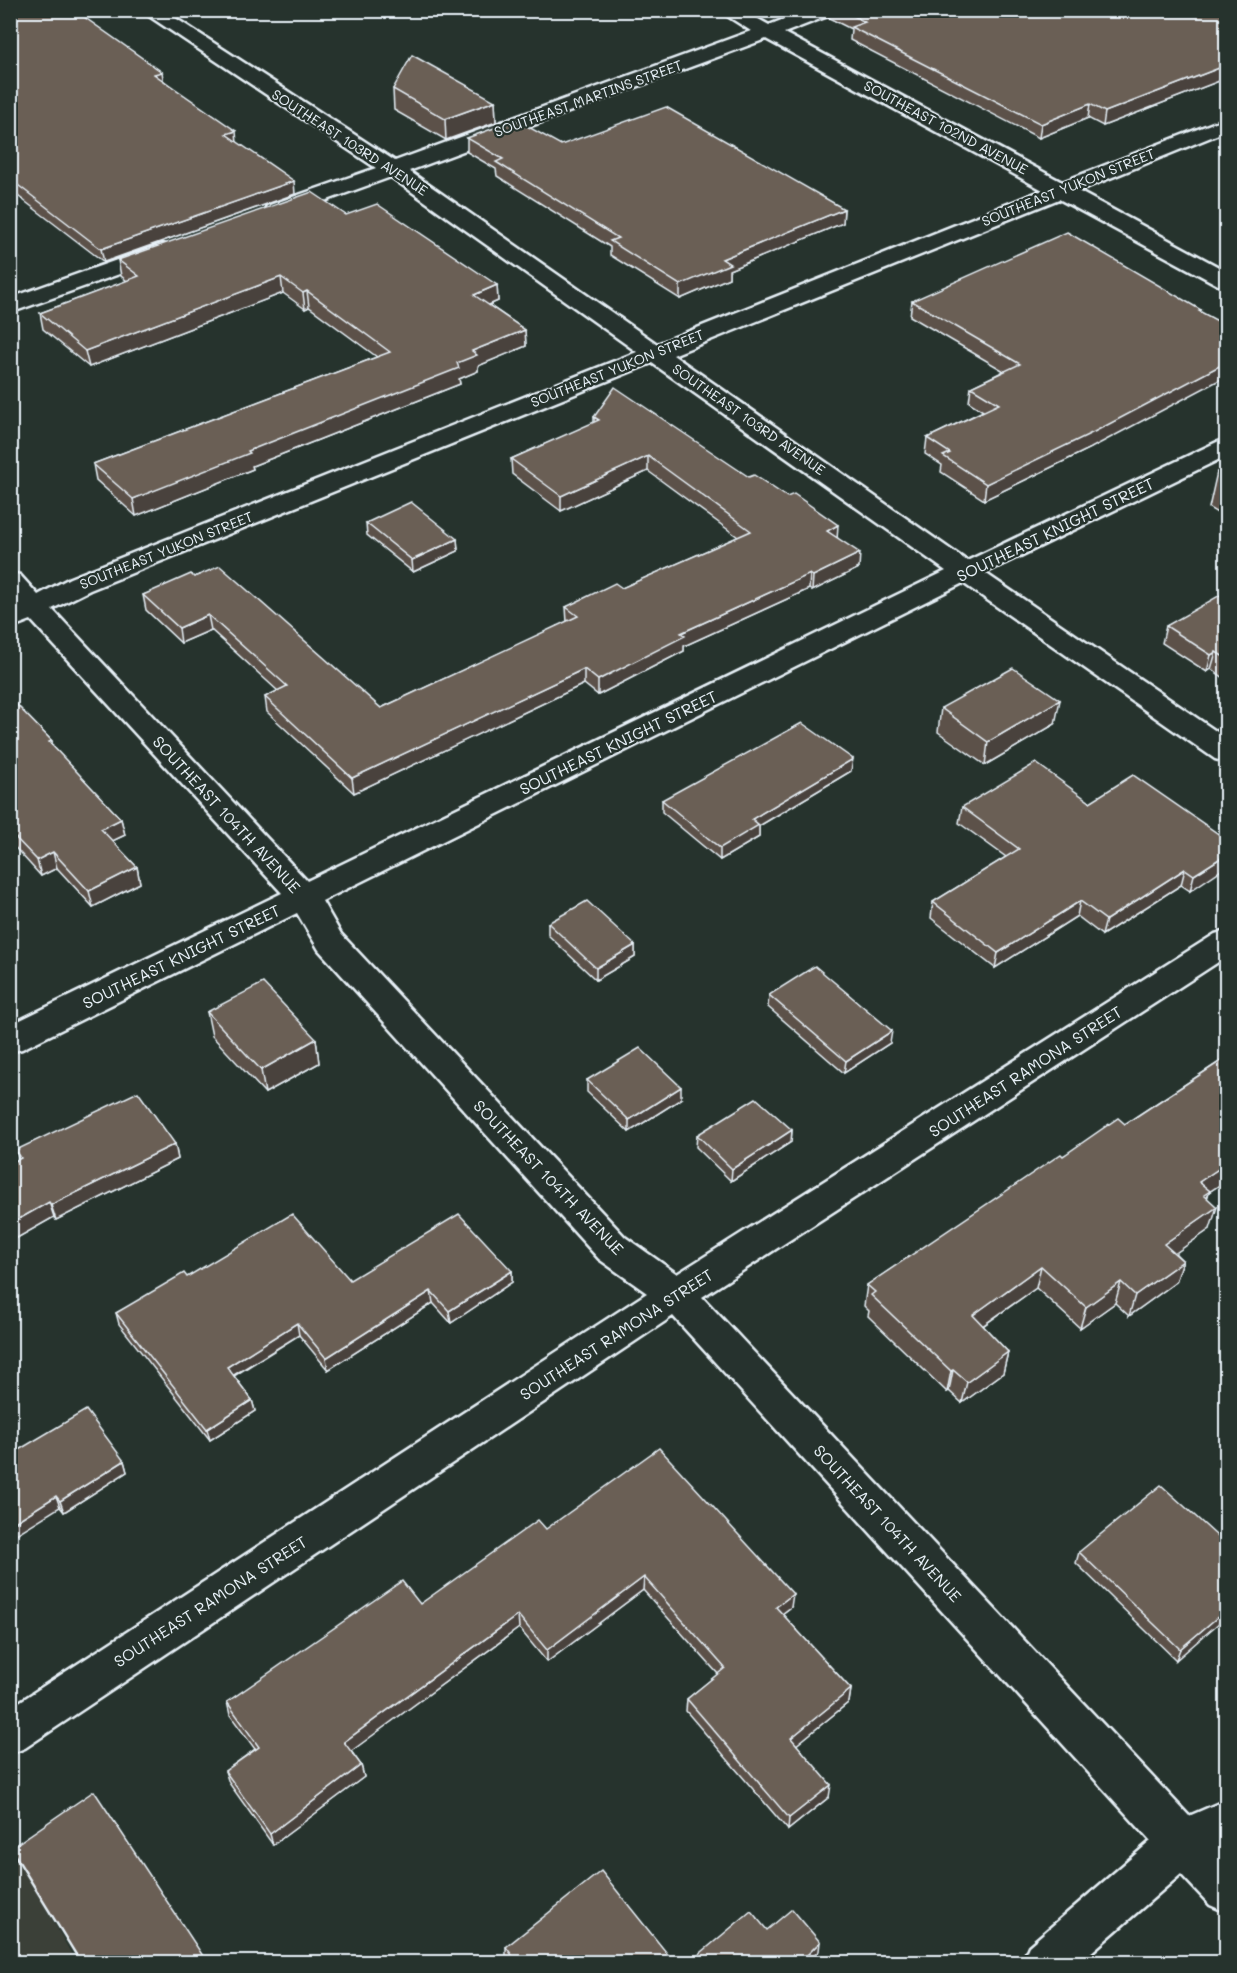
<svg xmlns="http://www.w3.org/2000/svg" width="1237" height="1973" font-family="Mali,sans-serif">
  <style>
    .built { fill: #3a4039 }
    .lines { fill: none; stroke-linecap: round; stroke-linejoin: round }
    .street-casing { stroke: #e8f1f8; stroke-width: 5 }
    .street { fill: #26332d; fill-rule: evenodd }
    .wall { fill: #5b5149; stroke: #e8f1f8; stroke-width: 1.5 }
    .shaded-wall { fill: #4a423c; stroke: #e8f1f8; stroke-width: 1.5 }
    .building { fill: #6a5e55; stroke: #e8f1f8; stroke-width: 1.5 }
    .labels { text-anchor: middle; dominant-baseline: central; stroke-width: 4.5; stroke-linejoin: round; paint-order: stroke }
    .far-street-label { font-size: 14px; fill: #e8f1f8; stroke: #26332d }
    .street-label { font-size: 16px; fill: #e8f1f8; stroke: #26332d }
  </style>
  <rect width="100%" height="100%" fill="#26332d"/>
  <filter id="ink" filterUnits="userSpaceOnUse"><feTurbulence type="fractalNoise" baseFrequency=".0167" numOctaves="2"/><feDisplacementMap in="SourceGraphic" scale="12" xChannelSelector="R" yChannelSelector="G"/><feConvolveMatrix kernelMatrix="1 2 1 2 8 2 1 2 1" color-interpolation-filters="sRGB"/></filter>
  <g filter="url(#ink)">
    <path class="built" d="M11 1846 76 1962H11Z"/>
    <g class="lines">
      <defs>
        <g id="street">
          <path d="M140 10H163L395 161 751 31 718 10H742L769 25 807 10H835L833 14 784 33 1062 182 1226 118V131L1078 191 1226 271V287L1218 285 1059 199 673 355 967 561 1217 442 1226 439V456L985 573 1226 738V762L1215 759 963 583 322 901 341 934 625 1237 677 1274 1215 934 1226 931V957L702 1297 1189 1816 1226 1800V1845L1219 1849 1226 1856V1912L1210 1905 1181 1874 1080 1962H1022L1029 1946 1151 1841 673 1316 25 1748 10 1754V1708L647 1293 599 1259 319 950 297 913 22 1049 10 1052V1025L282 893 31 620 10 628V609L17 605 10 598V573L20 575 38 595 70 578 637 352 391 177 283 216 275 218 267 216 264 211 267 206 376 168ZM766 39 1043 190 657 344 409 171ZM652 363 946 571 307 881 52 609 90 590Z"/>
          <path d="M162 244 170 246 173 251 170 256 10 313V298Z"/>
        </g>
      </defs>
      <use href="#street" class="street-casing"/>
      <use href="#street" class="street"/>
    </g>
    <g class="wall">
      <path d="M10 10 164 81 237 142 295 194 104 262 10 190Z"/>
      <path d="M830 10H1227V78L1103 126 1088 118 1039 138 850 40 851 29 829 18Z"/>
      <path d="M393 89 495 101 496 122 446 140 394 110Z"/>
      <path d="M467 138 561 145 844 209 843 223 729 270V278L680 299 610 255V247L497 176 496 169 467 152Z"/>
      <path d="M346 215 497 285 498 301 489 305 525 330 526 346 478 366V371L459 379 460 384 252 466 253 469 136 516 96 480 93 464 377 357 309 307 305 309 283 293 89 367 43 329 40 313 127 281 121 276 118 260Z"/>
      <path d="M912 301 1201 310 1200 312 1091 448 984 500 941 472 942 465 925 454 927 438 983 411 969 402 971 387 1004 371 910 316Z"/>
      <path d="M594 417 837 537 859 568 812 591 809 589 684 646V651L598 695 584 684 354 793 267 712 265 697 278 691 211 630 181 643 146 610 143 595 194 577 381 708 567 622 566 607 622 588 738 537 648 471 561 511 512 474 511 459 594 423Z"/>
      <path d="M1227 467V519L1209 508 1217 472Z"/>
      <path d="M366 523 457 539 458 551 413 572 367 535Z"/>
      <path d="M1227 597V680L1211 669 1207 672 1162 643 1166 626Z"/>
      <path d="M10 698 52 741 53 747 121 819 125 835 112 841 137 867 140 883 93 907 57 868 41 876 10 842Z"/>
      <path d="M941 708 1055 724 985 765 938 732Z"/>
      <path d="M851 771 759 826V837L720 860 662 812V800Z"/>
      <path d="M1090 802 1227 840 1190 891 1181 885 1102 935 1077 916 995 968 931 918 933 902 1006 857 959 823 962 807Z"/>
      <path d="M548 923 635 945V957L596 980 548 935Z"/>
      <path d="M769 995 890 1043 844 1073 768 1007Z"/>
      <path d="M207 1012 316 1039 319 1063 265 1093 212 1036Z"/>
      <path d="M1227 1057V1180L1209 1192 1207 1198 1210 1229 1175 1253 1183 1261 1176 1282 1129 1316 1115 1303 1080 1328 1036 1288 983 1326 1008 1352 1003 1373 962 1403 949 1391 947 1392 868 1316 869 1311 864 1306 867 1285 1063 1156 1125 1124Z"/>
      <path d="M587 1080 681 1099 629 1132 587 1092Z"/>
      <path d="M792 1130 791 1142 731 1181 696 1147 697 1135Z"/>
      <path d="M175 1144 178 1159 56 1220 54 1217 10 1242V1164L18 1159 16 1150Z"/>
      <path d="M512 1271V1282L451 1323 433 1303 328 1370 299 1335 234 1376 252 1400 255 1411 210 1440 119 1324 116 1313 187 1277 350 1280Z"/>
      <path d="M10 1455 124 1461 127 1472 64 1512 60 1507Z"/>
      <path d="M546 1529 791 1607 782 1614 851 1689 849 1702 796 1745 829 1797 788 1830 686 1711 687 1699 718 1674 643 1590 547 1662 519 1628 351 1751 361 1765 364 1777 273 1845 229 1783 225 1771 255 1749 230 1715 227 1702 420 1604Z"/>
      <path d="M1227 1545 1176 1660 1076 1563 1079 1552Z"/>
      <path d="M11 1848 207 1962H80L16 1858Z"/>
      <path d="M506 1947 674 1962H512L506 1956Z"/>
    </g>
    <g class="shaded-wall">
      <path d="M1227 65V78L1103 126 1105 112Z"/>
      <path d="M162 72 164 85 154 74Z"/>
      <path d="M495 101 496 122 446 140 445 119Z"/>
      <path d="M1090 104 1088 118 1039 138 1041 124Z"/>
      <path d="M236 131 237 144 226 134Z"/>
      <path d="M294 181 295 194 104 262 101 249Z"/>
      <path d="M844 209 843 223 729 270V278L680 299V285L722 259Z"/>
      <path d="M281 277 283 293 89 367 85 351Z"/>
      <path d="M497 285 498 301 475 311 474 295Z"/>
      <path d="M307 291 309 307 305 309 303 293Z"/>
      <path d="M525 330 526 346 478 366V371L459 379 460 384 252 466 253 469 136 516 133 499 457 363 472 351Z"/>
      <path d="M1227 362V376L1091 448 984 500 986 484Z"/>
      <path d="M648 456V471L561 511V496Z"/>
      <path d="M838 525 837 540 827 531Z"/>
      <path d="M457 539 458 551 413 572 412 560Z"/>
      <path d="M860 553 859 568 812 591 813 576Z"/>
      <path d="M810 574 809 589 684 646V651L598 695V680L681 633Z"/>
      <path d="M208 615 211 630 181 643 179 628Z"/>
      <path d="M1216 652 1211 669 1207 672 1211 655Z"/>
      <path d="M584 669V684L354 793 352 778Z"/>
      <path d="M1060 700 1055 724 985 765 988 742Z"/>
      <path d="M853 759 851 771 759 826V837L720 860V848L752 819Z"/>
      <path d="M121 819 125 835 104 845 101 829Z"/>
      <path d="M53 852 57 868 41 876 37 860Z"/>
      <path d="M1227 854V866L1190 891 1194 875Z"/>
      <path d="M137 867 140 883 93 907 89 891Z"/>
      <path d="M1185 869 1181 885 1102 935 1106 920Z"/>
      <path d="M1080 901 1077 916 995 968 998 953Z"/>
      <path d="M635 945V957L596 980V968Z"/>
      <path d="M892 1031 890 1043 844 1073 846 1061Z"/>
      <path d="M316 1039 319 1063 265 1093 261 1070Z"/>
      <path d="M681 1087V1099L629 1132V1120Z"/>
      <path d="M792 1130 791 1142 731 1181 732 1169Z"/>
      <path d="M175 1144 178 1159 56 1220 51 1205Z"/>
      <path d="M1227 1163V1180L1209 1192 1203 1213 1199 1182Z"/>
      <path d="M49 1202 54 1217 10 1242V1224Z"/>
      <path d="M1217 1207 1210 1229 1157 1266 1164 1244Z"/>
      <path d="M1183 1261 1176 1282 1129 1316 1135 1295Z"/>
      <path d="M1041 1266 1036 1288 968 1336 973 1315Z"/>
      <path d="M512 1271V1282L451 1323 449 1311Z"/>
      <path d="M1121 1282 1115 1303 1080 1328 1086 1307Z"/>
      <path d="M431 1291 433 1303 328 1370 326 1358Z"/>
      <path d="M297 1323 299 1335 229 1378 227 1367Z"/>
      <path d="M1008 1352 1003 1373 962 1403 967 1382Z"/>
      <path d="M953 1370 949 1391 947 1392 951 1371Z"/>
      <path d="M252 1400 255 1411 210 1440 207 1429Z"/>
      <path d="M124 1461 127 1472 64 1512 60 1501Z"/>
      <path d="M56 1496 60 1507 10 1538V1525Z"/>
      <path d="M644 1577 643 1590 547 1662V1650Z"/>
      <path d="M793 1594 791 1607 774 1620 776 1607Z"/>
      <path d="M1227 1609V1616L1176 1660 1180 1649Z"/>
      <path d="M518 1615 519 1628 346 1755 344 1742Z"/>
      <path d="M851 1689 849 1702 789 1751 791 1738Z"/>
      <path d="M361 1765 364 1777 273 1845 270 1834Z"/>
      <path d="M831 1785 829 1797 788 1830 789 1818Z"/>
      <path d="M820 1942 819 1951 807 1962H800Z"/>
    </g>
    <g class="building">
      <path d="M10 10H74L162 72 154 74 236 131 226 134 294 181 101 249 10 179Z"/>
      <path d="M843 10H1227V65L1105 112 1090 104 1041 124 851 27 865 22Z"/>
      <path d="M412 55 495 101 445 119 393 89Z"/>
      <path d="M666 107 844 209 722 259 730 264 680 285 610 241 618 238 496 162 503 159 467 138 516 120 561 145Z"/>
      <path d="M312 192 346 215 377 204 497 285 474 295 525 330 472 351 477 355 457 363 459 368 248 451 250 453 133 499 93 464 390 352 307 291 303 293 281 277 85 351 40 313 139 276 118 260Z"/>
      <path d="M1067 232 1201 310 1199 311 1227 326V362L1094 432 986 484 943 456 950 453 927 438 999 404 971 387 1020 364 912 301Z"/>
      <path d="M615 387 749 477 754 475 787 497 794 494 838 525 827 531 860 553 813 576 810 574 681 633 685 636 598 680 584 669 352 778 265 697 287 686 208 615 179 628 143 595 191 574 194 577 220 566 381 708 578 616 566 607 615 583 622 588 751 531 648 456 561 496 511 459 599 420 594 417Z"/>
      <path d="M1227 467V478L1217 472Z"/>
      <path d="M411 502 457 539 412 560 366 523Z"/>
      <path d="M1222 594 1227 597V659L1216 652 1211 655 1166 626Z"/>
      <path d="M1013 668 1060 700 988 742 941 708Z"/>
      <path d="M10 698 52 741 49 742 121 819 101 829 137 867 89 891 53 852 37 860 10 832Z"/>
      <path d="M802 723 853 759 752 819 759 825 720 848 662 800Z"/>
      <path d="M1036 763 1090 802 1133 775 1227 840V854L1194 875 1185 869 1106 920 1080 901 998 953 933 902 1019 849 962 807Z"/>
      <path d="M587 901 635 945 596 968 548 923Z"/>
      <path d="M815 966 892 1031 846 1061 769 995Z"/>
      <path d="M263 983 316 1039 261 1070 207 1012Z"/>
      <path d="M640 1048 681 1087 629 1120 587 1080Z"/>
      <path d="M1227 1057V1163L1199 1182 1210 1191 1204 1195 1217 1207 1164 1244 1183 1261 1135 1295 1121 1282 1086 1307 1041 1266 973 1315 1008 1352 967 1382 953 1370 951 1371 871 1295 875 1292 867 1285 1061 1154 1063 1156 1118 1118 1125 1124Z"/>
      <path d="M138 1092 175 1144 51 1205 49 1202 10 1224V1164L21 1158 16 1150Z"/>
      <path d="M756 1098 792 1130 732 1169 697 1135Z"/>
      <path d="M292 1214 350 1280 459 1214 512 1271 449 1311 431 1291 326 1358 297 1323 227 1367 252 1400 207 1429 116 1313 184 1273 187 1277Z"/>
      <path d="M86 1410 124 1461 60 1501 56 1496 10 1525V1455Z"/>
      <path d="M659 1448 793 1594 776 1607 851 1689 791 1738 831 1785 789 1818 687 1699 725 1668 644 1577 547 1650 518 1615 344 1742 361 1765 270 1834 225 1771 259 1747 227 1702 402 1581 420 1604 538 1520 546 1529Z"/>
      <path d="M1161 1485 1227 1545V1609L1180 1649 1079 1552Z"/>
      <path d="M94 1791 207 1962H81L11 1848Z"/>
      <path d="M601 1871 674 1962H517L506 1947Z"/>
      <path d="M792 1909 820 1942 800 1962H690L751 1911 767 1930Z"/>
    </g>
  </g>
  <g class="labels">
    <g class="far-street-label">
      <text transform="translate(588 98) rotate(-20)">SOUTHEAST MARTINS STREET</text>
      <text transform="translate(946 127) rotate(28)">SOUTHEAST 102ND AVENUE</text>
      <text transform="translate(350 142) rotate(33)">SOUTHEAST 103RD AVENUE</text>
      <text transform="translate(1068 187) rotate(-22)">SOUTHEAST YUKON STREET</text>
      <text transform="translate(617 368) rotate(-22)">SOUTHEAST YUKON STREET</text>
      <text transform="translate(749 419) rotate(35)">SOUTHEAST 103RD AVENUE</text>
      <text transform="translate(166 550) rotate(-22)">SOUTHEAST YUKON STREET</text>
    </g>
    <g class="street-label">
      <text transform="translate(1055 529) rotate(-26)">SOUTHEAST KNIGHT STREET</text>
      <text transform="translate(618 742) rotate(-26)">SOUTHEAST KNIGHT STREET</text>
      <text transform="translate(227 814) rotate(47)">SOUTHEAST 104TH AVENUE</text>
      <text transform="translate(181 956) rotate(-26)">SOUTHEAST KNIGHT STREET</text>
      <text transform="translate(1025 1071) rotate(-33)">SOUTHEAST RAMONA STREET</text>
      <text transform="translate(549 1177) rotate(46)">SOUTHEAST 104TH AVENUE</text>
      <text transform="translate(616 1334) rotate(-33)">SOUTHEAST RAMONA STREET</text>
      <text transform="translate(888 1523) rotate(47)">SOUTHEAST 104TH AVENUE</text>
      <text transform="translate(210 1601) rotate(-33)">SOUTHEAST RAMONA STREET</text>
    </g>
  </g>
  <rect width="1237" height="1973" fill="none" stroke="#26332d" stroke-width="36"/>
  <rect x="18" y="18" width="1201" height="1937" fill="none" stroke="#e8f1f8" stroke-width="2" filter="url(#ink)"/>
</svg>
